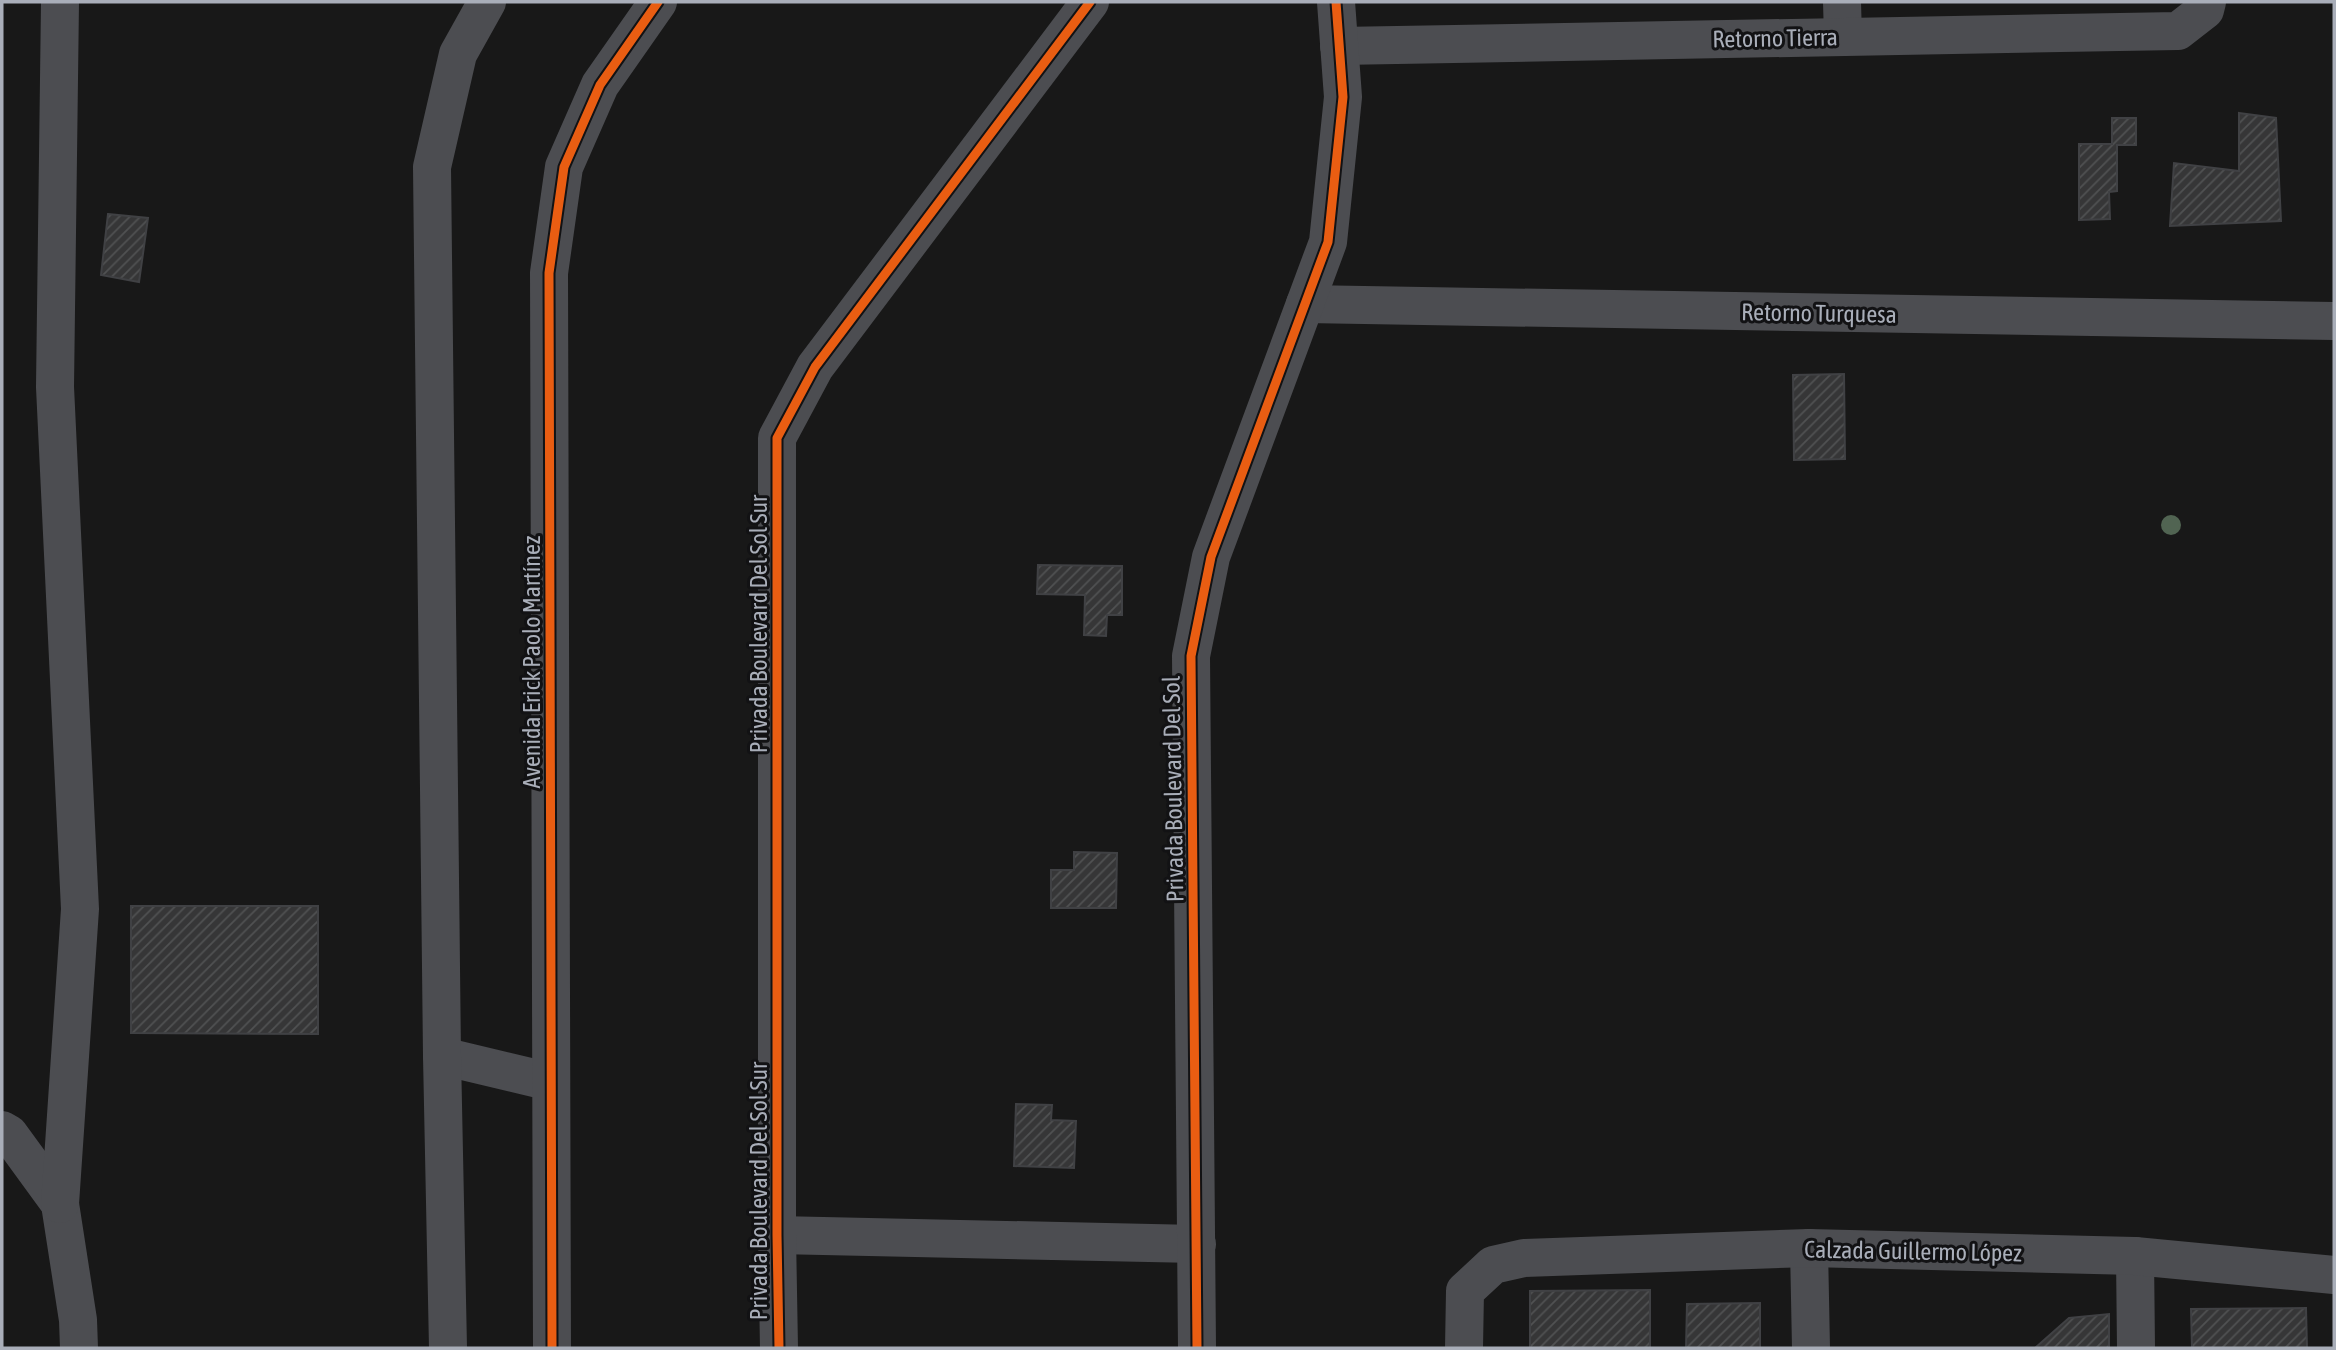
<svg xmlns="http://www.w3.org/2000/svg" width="2336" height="1350" font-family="'Asap Condensed',sans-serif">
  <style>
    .building { fill: url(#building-hatch); stroke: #404144; stroke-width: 2 }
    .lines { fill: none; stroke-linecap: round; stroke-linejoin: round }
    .minor { stroke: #4c4d51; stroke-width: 38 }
    .tertiary { stroke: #4c4d51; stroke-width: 38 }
    .cycleway-casing { stroke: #121214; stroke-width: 13 }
    .cycleway { stroke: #e95d12; stroke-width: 9 }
    .tree { fill: #516452 }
    .labels { text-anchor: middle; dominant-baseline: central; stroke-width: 6; stroke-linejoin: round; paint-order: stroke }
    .street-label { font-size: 24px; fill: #a9aeb9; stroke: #121214 }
  </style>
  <defs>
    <pattern id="building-hatch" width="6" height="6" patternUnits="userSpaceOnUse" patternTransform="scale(1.75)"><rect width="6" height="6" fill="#363637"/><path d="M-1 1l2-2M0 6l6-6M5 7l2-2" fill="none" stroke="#505152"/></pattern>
  </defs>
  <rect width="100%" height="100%" fill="#181818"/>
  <g class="building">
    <path d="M2239 113 2276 118 2281 221 2170 226 2174 163 2239 171Z"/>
    <path d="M2112 118H2136V145H2117V191L2109 192 2110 219 2079 220V144H2112Z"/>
    <path d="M108 214 148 218 139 282 101 275Z"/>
    <path d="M1844 374 1845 459 1794 460 1793 375Z"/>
    <path d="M1038 565 1122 566V615H1107L1106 636 1084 635 1085 595 1037 594Z"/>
    <path d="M1074 852 1117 853 1116 908H1051V870H1074Z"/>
    <path d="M131 906H318V1034L131 1033Z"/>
    <path d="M1016 1104 1052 1105 1051 1120 1076 1121 1074 1168 1014 1166Z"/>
    <path d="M1650 1290V1348H1530V1291Z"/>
    <path d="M1760 1303V1348H1686L1687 1304Z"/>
    <path d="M2306 1308 2307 1348H2192L2191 1309Z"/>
    <path d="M2109 1314V1348H2035L2069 1318Z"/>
  </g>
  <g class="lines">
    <g class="minor">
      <path d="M1842 2 1843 37"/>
      <path d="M1339 46 2178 31 2205 10 2207 2"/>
      <path d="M1305 304 2334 321"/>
      <path d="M442 1056 551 1082"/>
      <path d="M2 1130 9 1134 60 1204 78 1320 79 1348"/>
      <path d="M60 1204 80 909 55 387 60 2"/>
      <path d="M777 1235 1197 1244"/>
      <path d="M1809 1248 1811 1348"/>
      <path d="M2135 1256 2136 1348"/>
      <path d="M779 1348 777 1235V438L815 367 1090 2"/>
      <path d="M1197 1348 1191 656 1211 557 1328 242 1343 97 1336 2"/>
      <path d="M1464 1348 1465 1291 1493 1265 1524 1258 1809 1248 2135 1256 2334 1275"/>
    </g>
    <g class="tertiary">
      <path d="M448 1348 442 1056 432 167 458 54 487 2"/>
      <path d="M552 1348 549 273 564 167 600 85 658 2"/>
    </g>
    <defs>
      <g id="cycleway">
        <path d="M552 1348 549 273 564 167 600 85 658 2"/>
        <path d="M779 1348 777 1235V438L815 367 1090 2"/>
        <path d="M1197 1348 1191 656 1211 557 1328 242 1343 97 1336 2"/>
      </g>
    </defs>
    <use href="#cycleway" class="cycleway-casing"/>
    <use href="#cycleway" class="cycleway"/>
  </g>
  <circle class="tree" cx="2171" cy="525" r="10"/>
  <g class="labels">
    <g class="street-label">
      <text transform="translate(1775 38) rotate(-1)">Retorno Tierra</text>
      <text transform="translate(1819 313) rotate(1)">Retorno Turquesa</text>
      <text transform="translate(758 624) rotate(-90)">Privada Boulevard Del Sol Sur</text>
      <text transform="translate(531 662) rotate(-90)">Avenida Erick Paolo Martínez</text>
      <text transform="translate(1173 789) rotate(-91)">Privada Boulevard Del Sol</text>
      <text transform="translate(758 1191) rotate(-90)">Privada Boulevard Del Sol Sur</text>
      <text transform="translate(1913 1251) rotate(1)">Calzada Guillermo López</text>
    </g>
  </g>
  <rect width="2336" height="1350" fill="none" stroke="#a9aeb9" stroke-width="7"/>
</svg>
